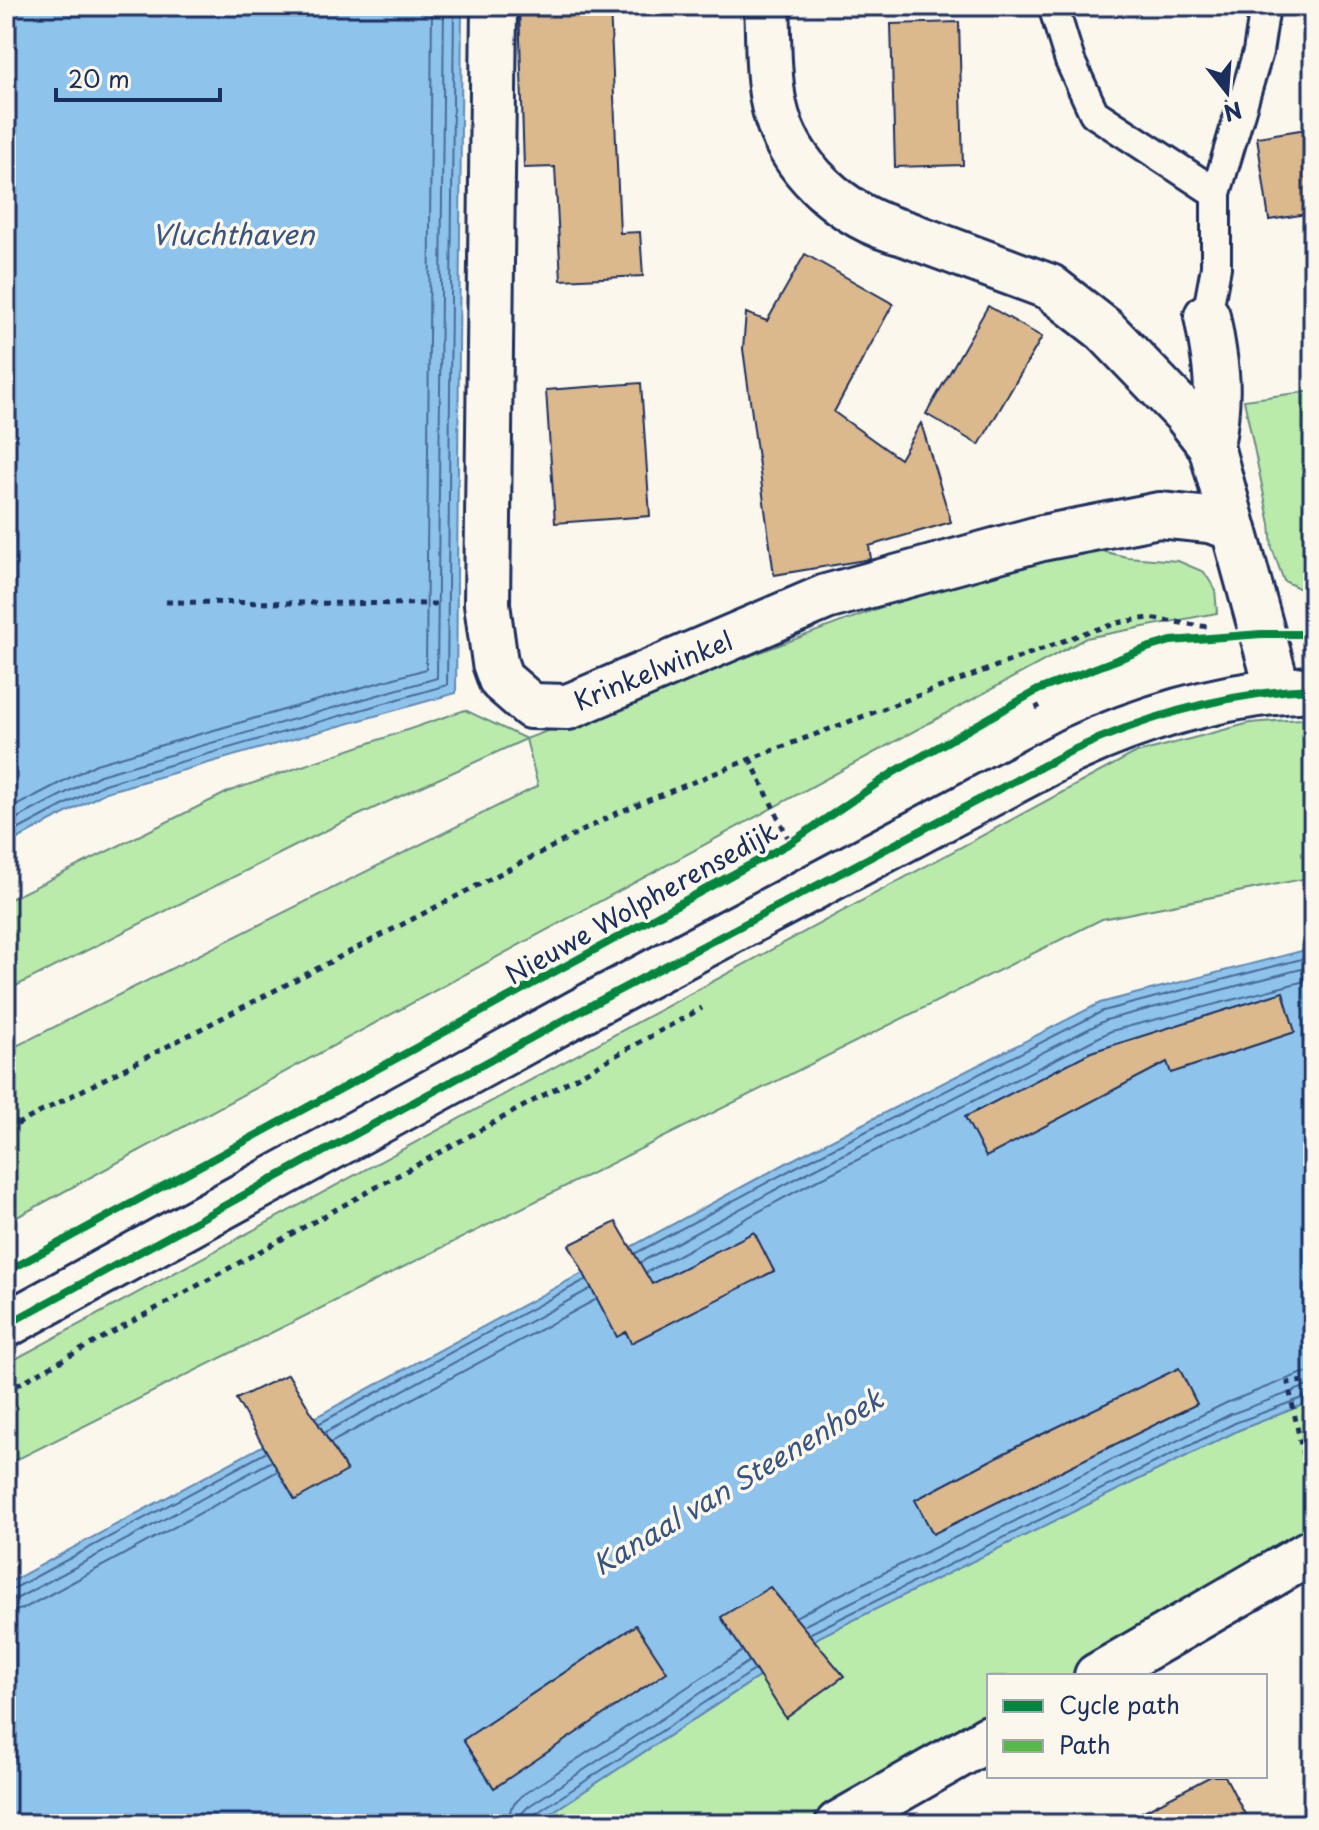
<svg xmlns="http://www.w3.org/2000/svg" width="1319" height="1830" font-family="'Playpen Sans',sans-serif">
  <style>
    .green { fill: #baebab; stroke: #6a8d84; stroke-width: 2 }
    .water { fill: #8ec4ec; stroke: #6088b3; stroke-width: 2 }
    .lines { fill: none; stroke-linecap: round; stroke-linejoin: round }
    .shore { stroke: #496b97; stroke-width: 2 }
    .building { fill: #dbb98d; stroke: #1b2f5e; stroke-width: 2 }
    .lane-casing { stroke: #1b2f5e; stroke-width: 34 }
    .street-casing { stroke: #1b2f5e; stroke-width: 50 }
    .secondary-casing { stroke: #1b2f5e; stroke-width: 50 }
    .path { stroke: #1b2f5e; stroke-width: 5; stroke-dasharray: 6 6; stroke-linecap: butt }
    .lane { stroke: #fbf7ec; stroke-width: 28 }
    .street { stroke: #fbf7ec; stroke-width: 44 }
    .secondary { stroke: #fbf7ec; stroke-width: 44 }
    .quiet { stroke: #58b947; stroke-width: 6; stroke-dasharray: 12 6; stroke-linecap: butt }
    .cycleway-casing { stroke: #fbf7ec; stroke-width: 13 }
    .cycleway { stroke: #00873e; stroke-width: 8 }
    .labels { text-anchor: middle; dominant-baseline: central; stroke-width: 7; stroke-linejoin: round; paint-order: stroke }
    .street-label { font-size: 26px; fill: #1b2f5e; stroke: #fbf7ec }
    .water-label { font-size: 28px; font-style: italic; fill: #385482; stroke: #fbf7ec }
  </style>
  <rect width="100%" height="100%" fill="#fbf7ec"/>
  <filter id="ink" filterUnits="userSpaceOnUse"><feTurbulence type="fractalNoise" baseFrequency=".0125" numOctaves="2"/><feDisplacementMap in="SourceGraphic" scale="16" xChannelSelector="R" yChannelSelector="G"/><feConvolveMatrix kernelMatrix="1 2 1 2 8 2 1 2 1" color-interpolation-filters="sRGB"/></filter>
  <g filter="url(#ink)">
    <g class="green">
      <path d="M1313 391V595L1284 581 1272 548 1270 524 1244 400Z"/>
      <path d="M1092 549 1127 557 1178 561 1204 572 1215 589 1217 613 1086 638 6 1223V1051L538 786 526 739 337 825 6 991V901L230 791 465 710 526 739 1003 562Z"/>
      <path d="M1313 718V877L1102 919 6 1465V1364L1133 754 1250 723Z"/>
      <path d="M1313 1401V1554L1088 1676H989V1732L827 1824H534L821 1636 1239 1430Z"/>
    </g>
    <g class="water">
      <path d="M6 6H462L456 693 106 792 6 845Z"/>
      <path d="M1313 948V1401L1239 1430 821 1636 534 1824H6V1584L792 1160 1100 1003Z"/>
    </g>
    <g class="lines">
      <g class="shore">
        <path d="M6 811 96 764 426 669 432 6"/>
        <path d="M6 824 100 775 437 678 444 6"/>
        <path d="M6 836 104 784 447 685 454 6"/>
        <path d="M636 1253 796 1167 1103 1011 1313 956"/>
        <path d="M641 1262 801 1176 1106 1020 1313 966"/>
        <path d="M647 1272 806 1186 1111 1031 1313 979"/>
        <path d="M320 1423 585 1280"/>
        <path d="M326 1432 590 1289"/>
        <path d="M332 1442 595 1300"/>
        <path d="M6 1590 13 1589 265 1453"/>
        <path d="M6 1601 18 1598 270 1462"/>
        <path d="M6 1613 23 1609 276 1472"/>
        <path d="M797 1616 1226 1403 1300 1374 1313 1372"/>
        <path d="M805 1625 1231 1414 1313 1384"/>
        <path d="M811 1633 1235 1423 1313 1394"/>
        <path d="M508 1824 511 1808 521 1796 741 1652"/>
        <path d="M520 1824 522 1813 529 1806 748 1662"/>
        <path d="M530 1824 535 1814 753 1671"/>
      </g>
    </g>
    <g class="building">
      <path d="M519 6H610L620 233 640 232 643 276 561 280 555 167 524 168Z"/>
      <path d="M959 22 963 165 895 167 891 24Z"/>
      <path d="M1313 128V213L1269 220 1257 137Z"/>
      <path d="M805 254 893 304 834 412 900 459 921 423 951 522 869 546 871 559 774 575 743 349 746 313 767 321Z"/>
      <path d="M988 306 1042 337 979 445 926 414Z"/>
      <path d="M641 383 650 516 555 523 546 390Z"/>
      <path d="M1283 992 1295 1032 1171 1073 1167 1062 986 1157 965 1117 1091 1052Z"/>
      <path d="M616 1222 652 1284 754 1232 774 1271 631 1343 626 1332 617 1337 569 1245Z"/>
      <path d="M1179 1368 1197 1404 933 1534 915 1500 1020 1445Z"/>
      <path d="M288 1374 347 1471 295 1500 236 1399Z"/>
      <path d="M770 1587 844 1676 786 1718 721 1617Z"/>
      <path d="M636 1625 667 1672 494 1788 463 1740Z"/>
      <path d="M1211 1776H1225L1250 1824H1119Z"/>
    </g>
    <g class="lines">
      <defs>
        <g id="lane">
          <path d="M1053 6 1070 61 1094 113 1216 193"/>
          <path d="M1207 316 1216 267V193L1258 52 1265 6"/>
        </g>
        <g id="street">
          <path d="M494 6 487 604 495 663 501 680 531 706 568 707 826 597 1042 538 1159 515 1209 520 1232 527"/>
          <path d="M767 6C769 38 767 73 774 105 787 167 844 218 904 233L1050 287 1105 330 1185 413 1211 446"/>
          <path d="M1207 316C1217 367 1221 393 1211 446L1278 690"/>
          <path d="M1097 1676 1313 1551"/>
          <path d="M838 1824 989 1738"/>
        </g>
        <path id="secondary" d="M6 1325 597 1002 1071 751C1147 716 1229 692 1313 689"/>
      </defs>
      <use href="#lane" class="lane-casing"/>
      <use href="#street" class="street-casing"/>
      <use href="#secondary" class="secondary-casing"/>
      <g class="path">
        <path d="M166 602 438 604"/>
        <path d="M1031 694 1039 709"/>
        <path d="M750 759 790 842"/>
        <path d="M6 1130 617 813 750 759 1087 632 1122 622 1149 618 1208 627"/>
        <path d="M6 1391 702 1008"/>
        <path d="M1313 1503 1288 1383 1313 1380"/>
      </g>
      <use href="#lane" class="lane"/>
      <use href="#street" class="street"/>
      <use href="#secondary" class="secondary"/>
      <path class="quiet" d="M1309 1486 1313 1485"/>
      <defs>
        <g id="cycleway">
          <path d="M6 1272 790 843 894 772 1038 690 1150 647 1171 641 1261 634H1313"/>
          <path d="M6 1325 597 1002 1071 751C1147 716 1229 692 1313 689"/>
        </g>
      </defs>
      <use href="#cycleway" class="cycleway-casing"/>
      <use href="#cycleway" class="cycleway"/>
    </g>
  </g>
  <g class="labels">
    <g class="street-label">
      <text transform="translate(653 670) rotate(-22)">Krinkelwinkel</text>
      <text transform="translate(641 902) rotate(-29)">Nieuwe Wolpherensedijk</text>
    </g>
    <g class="water-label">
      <text x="233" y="233">Vluchthaven</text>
      <text transform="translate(737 1481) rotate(-31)">Kanaal van Steenenhoek</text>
    </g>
  </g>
  <rect width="1319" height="1830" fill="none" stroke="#fbf7ec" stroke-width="32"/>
  <rect x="16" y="16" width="1287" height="1798" fill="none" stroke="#1b2f5e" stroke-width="3" filter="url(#ink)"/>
  <rect x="987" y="1674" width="280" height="104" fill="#fbf7ec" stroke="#a1a7b3" stroke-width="2"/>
  <rect x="1003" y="1700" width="40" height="12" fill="#00873e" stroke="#a1a7b3" stroke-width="2"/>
  <text x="1059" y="1714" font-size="24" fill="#1b2f5e">Cycle path</text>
  <rect x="1003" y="1740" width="40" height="12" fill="#58b947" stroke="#a1a7b3" stroke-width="2"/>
  <text x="1059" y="1754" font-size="24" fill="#1b2f5e">Path</text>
  <g transform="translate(1227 92) rotate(163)" stroke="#fbf7ec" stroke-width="6" paint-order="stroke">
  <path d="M0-6L14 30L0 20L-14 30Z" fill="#1b2f5e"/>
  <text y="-12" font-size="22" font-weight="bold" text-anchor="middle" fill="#1b2f5e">N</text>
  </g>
  <path d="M56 88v12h164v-12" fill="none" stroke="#1b2f5e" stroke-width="4"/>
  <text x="68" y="88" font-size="24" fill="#1b2f5e" stroke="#fbf7ec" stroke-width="6" paint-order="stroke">20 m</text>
</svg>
